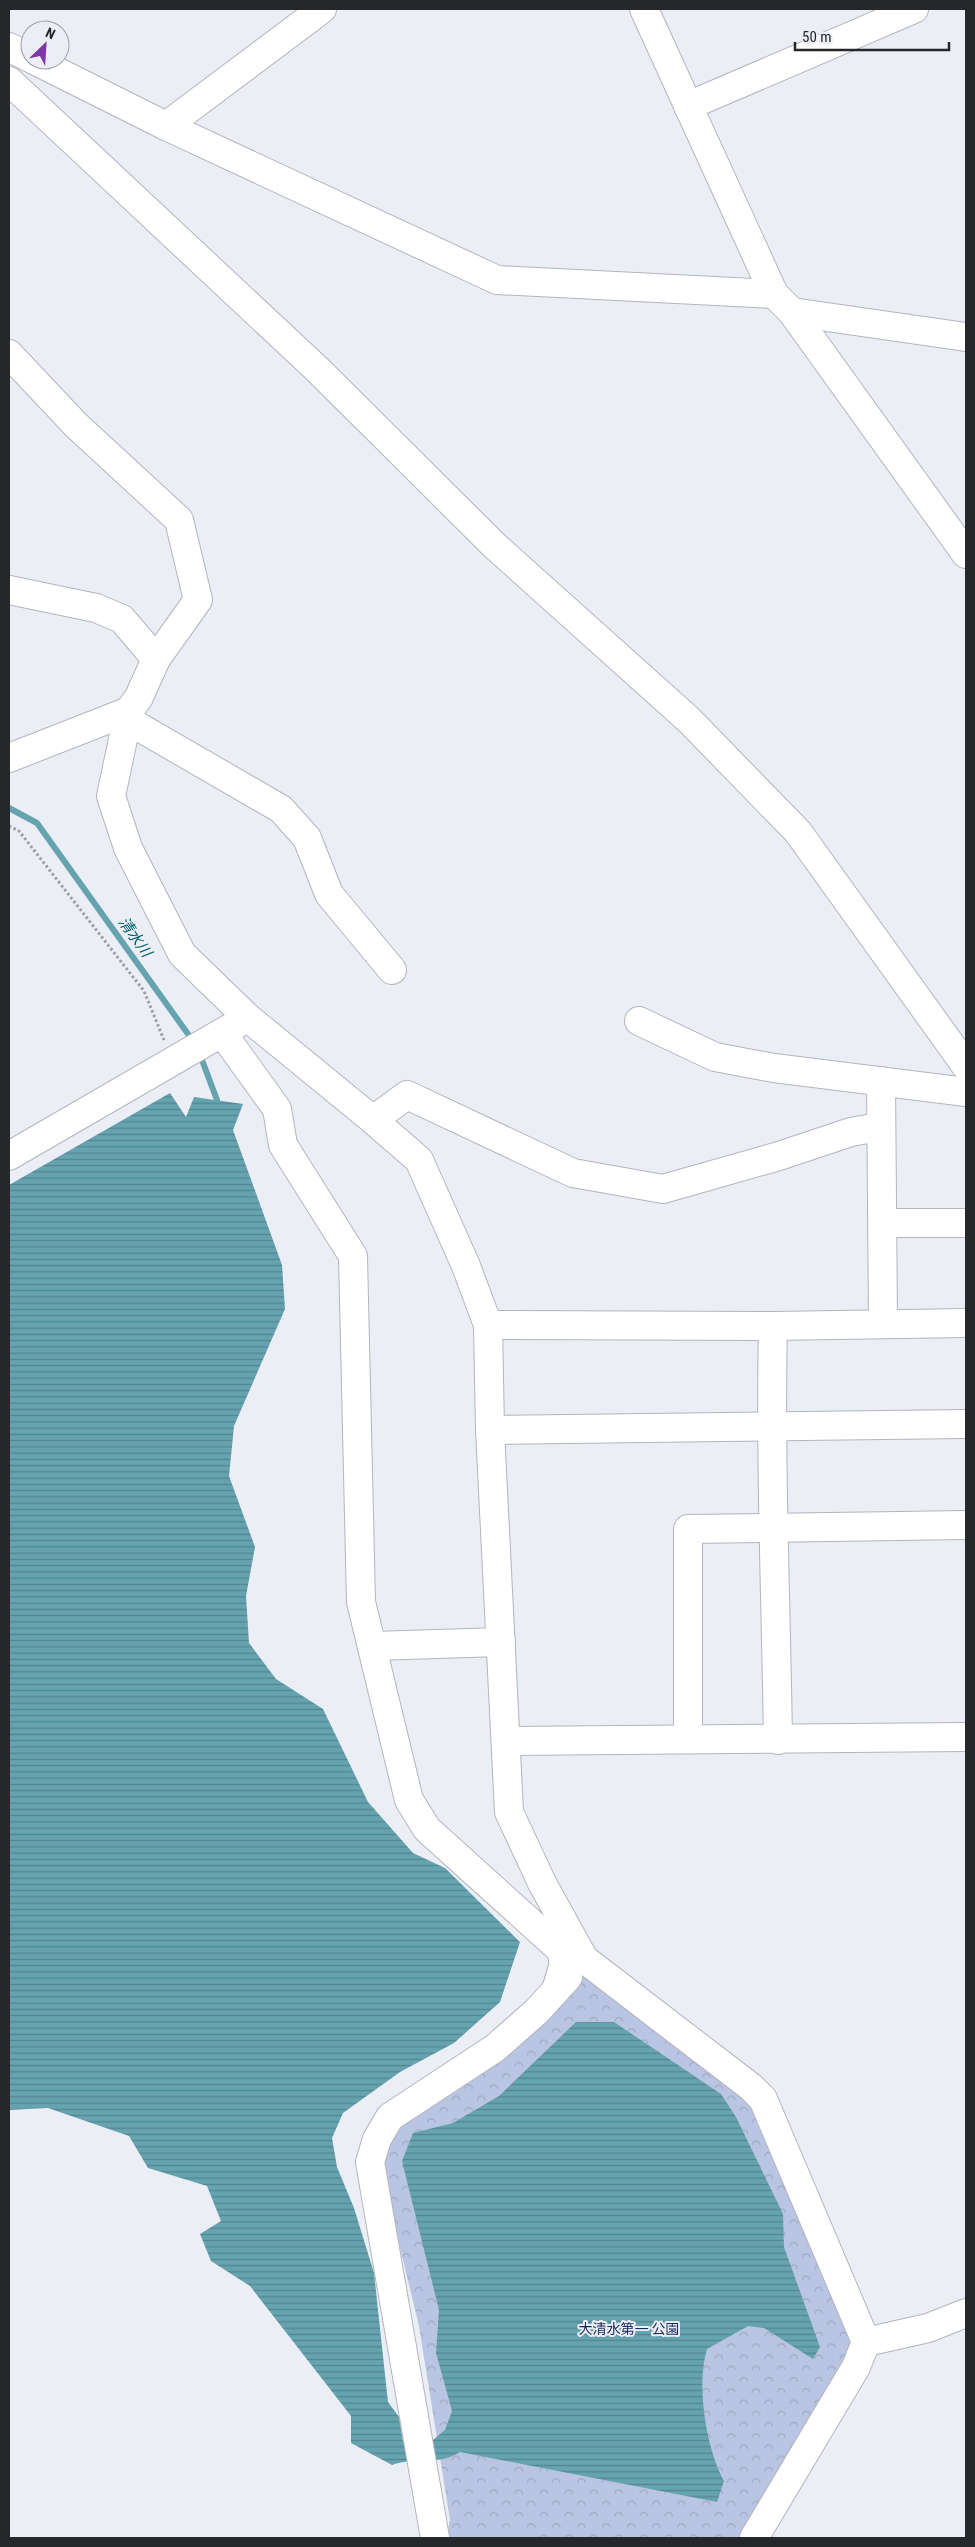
<svg xmlns="http://www.w3.org/2000/svg" width="975" height="2547" font-family="'Roboto Condensed','Noto Sans JP',sans-serif">
  <style>
    .park { fill: url(#park-crowns) }
    .garden { fill: #b9c5e2 }
    .water { fill: url(#water-rules) }
    .lines { fill: none; stroke-linecap: round; stroke-linejoin: round }
    .stream { stroke: #65a3af; stroke-width: 6 }
    .minor-casing { stroke: #b2b5bc; stroke-width: 30 }
    .path { stroke: #9c9ea3; stroke-width: 3; stroke-dasharray: 2.5 2.5; stroke-linecap: butt }
    .minor { stroke: #fff; stroke-width: 28 }
    .labels { text-anchor: middle; dominant-baseline: central; stroke-width: 4; stroke-linejoin: round; paint-order: stroke }
    .park-label { font-size: 14px; fill: #18285d; stroke: #ebeef5 }
    .water-label { font-size: 15px; font-style: italic; fill: #005e6b; stroke: #ebeef5 }
  </style>
  <defs>
    <pattern id="park-crowns" width="20" height="18" patternUnits="userSpaceOnUse" patternTransform="scale(1.25)"><rect width="20" height="18" fill="#b9c5e2"/><path d="M2 6a3 3 0 1 1 6 0M12 15a3 3 0 1 1 6 0" fill="none" stroke="#9fa9c2"/></pattern>
    <pattern id="water-rules" width="6" height="5" patternUnits="userSpaceOnUse" patternTransform="scale(1.25)"><rect width="6" height="5" fill="#65a3af"/><path d="M0 2.5h6" fill="none" stroke="#53858f"/></pattern>
  </defs>
  <rect width="100%" height="100%" fill="#ebeef5"/>
  <path class="park" d="M585 1976 748 2092 857 2342 741 2538H446L450 2520 419 2326 382 2173 386 2154 401 2120 492 2062Z"/>
  <path class="garden" d="M464 2530 523 2533 536 2538H462Z"/>
  <path class="water" d="M170 1093 186 1117 194 1097 243 1104 233 1130 282 1265 285 1309 234 1426 229 1476 255 1547 246 1596 249 1643 276 1679 323 1709 368 1802 413 1853 445 1868 520 1942 500 2002 454 2043 400 2072 343 2113 332 2138 337 2167 354 2208 374 2273 388 2402 399 2417 403 2442 413 2446 428 2444 445 2430 452 2411 436 2353 439 2310 402 2161 413 2133 453 2123 499 2096 576 2022H614L721 2094 736 2117 783 2214 784 2247 820 2347 813 2359 764 2328 748 2326 707 2349C696 2385 706 2448 724 2481L717 2502 460 2452C439 2466 416 2456 392 2465L351 2443V2416L250 2286 211 2261 200 2234 221 2221 207 2186 148 2168 129 2136 48 2108 9 2110V1185Z"/>
  <g class="lines">
    <g class="stream">
      <path d="M9 808 37 823 193 1041"/>
      <path d="M199 1052 217 1100"/>
    </g>
    <defs>
      <g id="minor">
        <path d="M644 9 774 294 792 312 966 554"/>
        <path d="M9 47 30 58"/>
        <path d="M34 60 166 126 497 280 774 294"/>
        <path d="M9 81 317 369 495 546 689 720 798 832 966 1066"/>
        <path d="M688 106 914 9"/>
        <path d="M166 126 322 9"/>
        <path d="M792 312 966 337"/>
        <path d="M9 354 76 425 179 520 198 600 156 659 139 697 129 711 111 796 128 848 182 954 247 1017 373 1120 419 1160 466 1266 488 1325 490 1430 509 1812 542 1883 584 1959 751 2087 763 2099 866 2342 856 2367 754 2538"/>
        <path d="M9 590 96 608 122 619 156 659"/>
        <path d="M127 720 281 809 307 838 329 894 392 970"/>
        <path d="M9 758 129 711"/>
        <path d="M639 1021 715 1057 774 1068 966 1092"/>
        <path d="M223 1034 277 1109 283 1145 353 1256 361 1602 409 1800 427 1829 561 1950 564 1964 556 1990"/>
        <path d="M881 1081 883 1323"/>
        <path d="M373 1120 407 1095 573 1173 663 1189 779 1156 851 1132 879 1127"/>
        <path d="M9 1156 237 1024"/>
        <path d="M883 1223H966"/>
        <path d="M488 1325 773 1326 966 1323"/>
        <path d="M773 1326C770 1464 776 1602 778 1740"/>
        <path d="M490 1430 966 1424"/>
        <path d="M373 1646 501 1642"/>
        <path d="M688 1739V1529L966 1525"/>
        <path d="M507 1741 966 1737"/>
        <path d="M866 2342 928 2328 966 2313"/>
        <path d="M435 2538 370 2162 377 2139 390 2117 495 2048 537 2011 568 1977"/>
      </g>
    </defs>
    <use href="#minor" class="minor-casing"/>
    <path class="path" d="M9 826 19 831 144 991 164 1040"/>
    <use href="#minor" class="minor"/>
  </g>
  <g class="labels">
    <g class="park-label">
      <text x="629" y="2329">大清水第一 公園</text>
    </g>
    <g class="water-label">
      <text transform="translate(135 937) rotate(54)">清水川</text>
    </g>
  </g>
  <rect width="975" height="2547" fill="none" stroke="#26272a" stroke-width="20"/>
  <g transform="translate(45 45) rotate(25)"><circle r="24" fill="#ebeef5" stroke="#9c9ea4"/>
  <path d="M0-4L9 19L0 12L-9 19Z" fill="#7f38aa"/>
  <text y="-8" font-size="14" font-weight="bold" text-anchor="middle" fill="#26272a">N</text>
  </g>
  <path d="M795 42v8h154v-8" fill="none" stroke="#26272a" stroke-width="2.5"/>
  <text x="802" y="42" font-size="15" fill="#26272a" stroke="#ebeef5" stroke-width="4" paint-order="stroke">50 m</text>
</svg>
